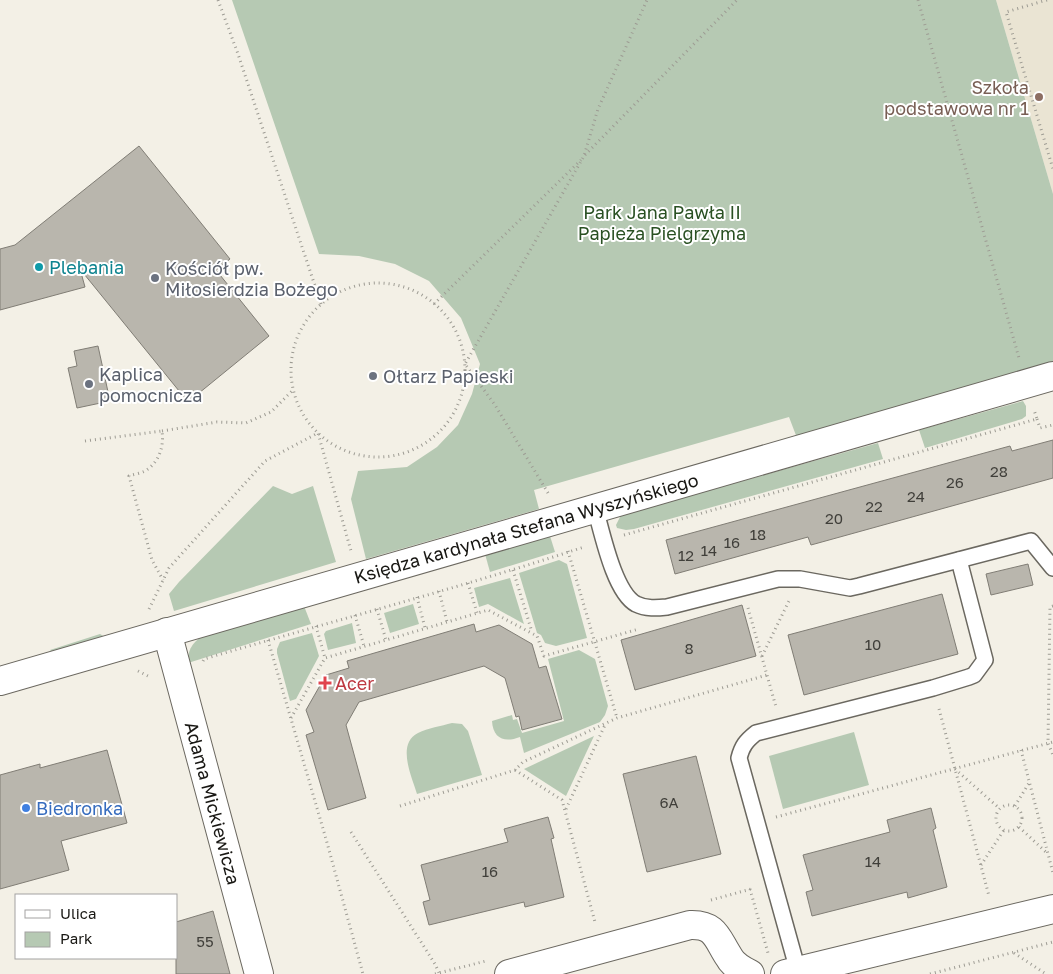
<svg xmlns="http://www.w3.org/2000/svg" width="1053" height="974" font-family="'Golos Text',sans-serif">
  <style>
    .built { fill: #eae4d3 }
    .green { fill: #b6c9b3 }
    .building { fill: #b9b6ad; stroke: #807d75 }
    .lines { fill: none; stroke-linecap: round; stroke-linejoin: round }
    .lane-casing { stroke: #6b6860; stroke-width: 18 }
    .street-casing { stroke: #6b6860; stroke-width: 30 }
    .path { stroke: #9d9b93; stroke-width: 3; stroke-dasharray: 1 4; stroke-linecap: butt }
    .lane { stroke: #fff; stroke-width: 15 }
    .street { stroke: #fff; stroke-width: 28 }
    .education-dot { fill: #8d6e63; stroke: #fff; stroke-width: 2 }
    .culture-dot { fill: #0f9aa8; stroke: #fff; stroke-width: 2 }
    .worship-dot { fill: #6b7280; stroke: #fff; stroke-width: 2 }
    .health-dot { fill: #e0444e; stroke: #fff; stroke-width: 2 }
    .shop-dot { fill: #3f7fe0; stroke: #fff; stroke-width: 2 }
    .labels { text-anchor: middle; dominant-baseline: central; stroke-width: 4; stroke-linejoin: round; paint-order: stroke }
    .number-label { font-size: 15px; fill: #403f3a }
    .education-label { font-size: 18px; fill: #785e54; stroke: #fff; text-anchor: end }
    .park-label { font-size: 18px; fill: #295022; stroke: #fff }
    .culture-label { font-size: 18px; fill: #0d838f; stroke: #fff; text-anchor: start }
    .worship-label { font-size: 18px; fill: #5b616d; stroke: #fff; text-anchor: start }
    .street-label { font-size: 18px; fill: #181713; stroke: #fff }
    .health-label { font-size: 18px; fill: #be3a42; stroke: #fff; text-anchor: start }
    .shop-label { font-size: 18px; fill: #366cbe; stroke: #fff; text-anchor: start }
  </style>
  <rect width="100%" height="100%" fill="#f3f0e6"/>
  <path class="built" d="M996 0H1053V194Z"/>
  <g class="green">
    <path d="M232 0H996L1053 194V363L797 438 789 417 534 490 539 509 366 559 351 499 358 471 407 467 437 447 458 425 472 394 480 364 461 318 429 281 395 264 359 256 319 254Z"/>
    <path d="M1023 401 1026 406V416L1022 419 925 448 919 430Z"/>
    <path d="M878 443 883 459 634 529 626 530 617 528 616 525 621 515Z"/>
    <path d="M273 486 292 494 313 486 336 562 174 611 169 594 179 582Z"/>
    <path d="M550 536 555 552 490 572 485 554Z"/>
    <path d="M559 560 567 564 587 638 556 646 545 643 541 635 537 633 519 573Z"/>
    <path d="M510 578 524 624 488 604 479 607 474 588Z"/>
    <path d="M413 604 419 624 390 633 384 613Z"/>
    <path d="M304 606 311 624 188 663C187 649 194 641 205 634Z"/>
    <path d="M352 623 356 643 328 650 324 634 326 631Z"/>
    <path d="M312 633 319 656 296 699 290 701 277 653V649L280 642Z"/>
    <path d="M100 634 105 637 52 652 50 650Z"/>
    <path d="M579 650 595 659 608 706 605 715 600 722 524 753 520 737C505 743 493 739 492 721L512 715 513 720 517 719 522 733 564 721 548 659Z"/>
    <path d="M452 723 462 724 468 731 482 775 417 794C412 777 396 744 418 733 428 728 441 726 452 723Z"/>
    <path d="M854 732 869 785 783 809 769 756Z"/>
    <path d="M594 736 566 796 524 769Z"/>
  </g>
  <g class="building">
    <path d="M139 146 230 259 216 270 269 336 188 402 80 269 85 287 0 310V249L15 245Z"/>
    <path d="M98 346 110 401 77 408 68 368 77 366 74 351Z"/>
    <path d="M1053 440V478L811 545 808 537 675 574 666 540 1010 446 1012 451Z"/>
    <path d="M1028 564 1033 585 991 595 986 574Z"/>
    <path d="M942 594 958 654 804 695 788 635Z"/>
    <path d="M742 605 756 656 635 690 621 640Z"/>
    <path d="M474 624 476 632 499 625 532 644 539 668 546 666 562 719 522 730 519 716 516 717 505 678 484 666 359 702 346 725 366 798 328 810 306 735 314 732 306 710 326 675 349 668 347 661Z"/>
    <path d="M107 750 127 823 61 841 69 870 0 889V775L40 764V768Z"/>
    <path d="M696 756 721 854 647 872 623 774Z"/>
    <path d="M931 808 936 828 933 830 947 887 908 898 907 892 812 916 806 892 813 890 803 855 890 832 887 820Z"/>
    <path d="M548 817 554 838 551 839 564 897 525 907 524 902 429 925 423 902 430 900 421 865 508 842 504 829Z"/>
    <path d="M213 911 230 974H176V922Z"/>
  </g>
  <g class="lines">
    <defs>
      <g id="lane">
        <path d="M595 508C602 532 614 592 636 604 646 609 657 608 667 607L778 579H800L850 588 859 586 1031 541 1053 568"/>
        <path d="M798 971 739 758C742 746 746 741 756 733L933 688 969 677 974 675 985 660 959 560"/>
      </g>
      <g id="street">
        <path d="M167 632 259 974"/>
        <path d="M0 681 1053 376"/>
        <path d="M509 974 690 925C716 924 717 939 729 957 733 965 742 970 750 974"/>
        <path d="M785 974 1053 909"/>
      </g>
    </defs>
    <use href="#lane" class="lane-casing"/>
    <use href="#street" class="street-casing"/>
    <g class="path">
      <path d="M218 0 238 54 321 304"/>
      <path d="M918 0 1019 358"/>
      <path d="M1047 0 1006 12 1053 169"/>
      <path d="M585 155 737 0"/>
      <circle cx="378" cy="370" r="87"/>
      <path d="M434 304 581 160"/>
      <path d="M1037 419 1040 428 1053 425"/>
      <path d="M162 431 217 422 246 423 271 412 294 389"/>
      <path d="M85 441 162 431C164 445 160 460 148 469 143 473 135 474 129 476L152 560 163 580"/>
      <path d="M548 493 495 405 465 364 584 156 598 109 647 0"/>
      <path d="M624 535 1037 419 1034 410"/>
      <path d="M568 551 617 718"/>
      <path d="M513 570 532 632"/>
      <path d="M468 583 477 613"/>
      <path d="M439 591 447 622"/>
      <path d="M417 597 425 628"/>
      <path d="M1053 606 1050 607 1048 743 1053 755"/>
      <path d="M748 608 776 707"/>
      <path d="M149 609 169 568 265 461 318 433 351 551"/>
      <path d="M377 609 386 640"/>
      <path d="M355 615 364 646"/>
      <path d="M316 626 325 658"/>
      <path d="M268 640 326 839 363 974"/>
      <path d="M762 656 789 601"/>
      <path d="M203 661 204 659C330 622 459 588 584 547"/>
      <path d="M138 671 150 677"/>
      <path d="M939 709 989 896"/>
      <path d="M291 718 325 658 488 610 537 636 544 656 639 629"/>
      <path d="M1021 750 1053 873"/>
      <path d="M955 769 999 808"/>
      <path d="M515 770 562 800 595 922"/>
      <circle cx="1009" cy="818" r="13"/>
      <path d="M400 806 515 770 523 762 617 718 767 675"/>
      <path d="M1015 806 1029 783"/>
      <path d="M566 809 605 725"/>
      <path d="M776 817 1053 742"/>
      <path d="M1019 827 1048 854"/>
      <path d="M351 832 435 964 439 973"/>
      <path d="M981 865 1004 830"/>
      <path d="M750 889 768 953"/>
      <path d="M711 900 751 889"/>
      <path d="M1014 953 1046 974"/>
      <path d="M435 974 486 961"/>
      <path d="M930 974 1053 942"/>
    </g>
    <use href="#lane" class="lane"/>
    <use href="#street" class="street"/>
  </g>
  <circle class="education-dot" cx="1039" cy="97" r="5"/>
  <circle class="culture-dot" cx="39" cy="267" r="5"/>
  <g class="worship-dot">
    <circle cx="155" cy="278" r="5"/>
    <circle cx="373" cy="376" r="5"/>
    <circle cx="89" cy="384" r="5"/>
  </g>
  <path class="health-dot" d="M322.5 675.5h5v5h5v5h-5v5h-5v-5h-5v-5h5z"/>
  <circle class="shop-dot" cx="26" cy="808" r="5"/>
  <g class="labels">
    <g class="number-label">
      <text x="999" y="471">28</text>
      <text x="955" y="482">26</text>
      <text x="916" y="496">24</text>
      <text x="874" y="506">22</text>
      <text x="834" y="518">20</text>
      <text x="758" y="534">18</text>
      <text x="732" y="542">16</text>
      <text x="709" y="550">14</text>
      <text x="686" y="555">12</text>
      <text x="873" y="644">10</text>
      <text x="689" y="648">8</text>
      <text x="669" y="802">6A</text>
      <text x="873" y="861">14</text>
      <text x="490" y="871">16</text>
      <text x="205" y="941">55</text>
    </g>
    <g class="education-label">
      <text x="1029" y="87">Szkoła<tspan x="1029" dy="21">podstawowa nr 1</tspan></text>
    </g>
    <g class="park-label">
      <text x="662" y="212">Park Jana Pawła II<tspan x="662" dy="21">Papieża Pielgrzyma</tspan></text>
    </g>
    <g class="culture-label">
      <text x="49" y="267">Plebania</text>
    </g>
    <g class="worship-label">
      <text x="165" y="268">Kościół pw.<tspan x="165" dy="21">Miłosierdzia Bożego</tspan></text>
      <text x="99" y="374">Kaplica<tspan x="99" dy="21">pomocnicza</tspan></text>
      <text x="383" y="376">Ołtarz Papieski</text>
    </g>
    <g class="street-label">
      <text transform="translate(526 528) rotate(-16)">Księdza kardynała Stefana Wyszyńskiego</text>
      <text transform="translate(213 803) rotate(75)">Adama Mickiewicza</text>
    </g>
    <g class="health-label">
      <text x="335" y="683">Acer</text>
    </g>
    <g class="shop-label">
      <text x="36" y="808">Biedronka</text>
    </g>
  </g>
  <rect x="15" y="894" width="162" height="65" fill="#ffffff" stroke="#a3a2a1"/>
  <rect x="25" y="910" width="25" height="8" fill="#ffffff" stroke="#a3a2a1"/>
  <text x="60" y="919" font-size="15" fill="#181713">Ulica</text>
  <rect x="25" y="932" width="25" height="15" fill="#b6c9b3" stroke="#a3a2a1"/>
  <text x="60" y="944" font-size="15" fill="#181713">Park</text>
</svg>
